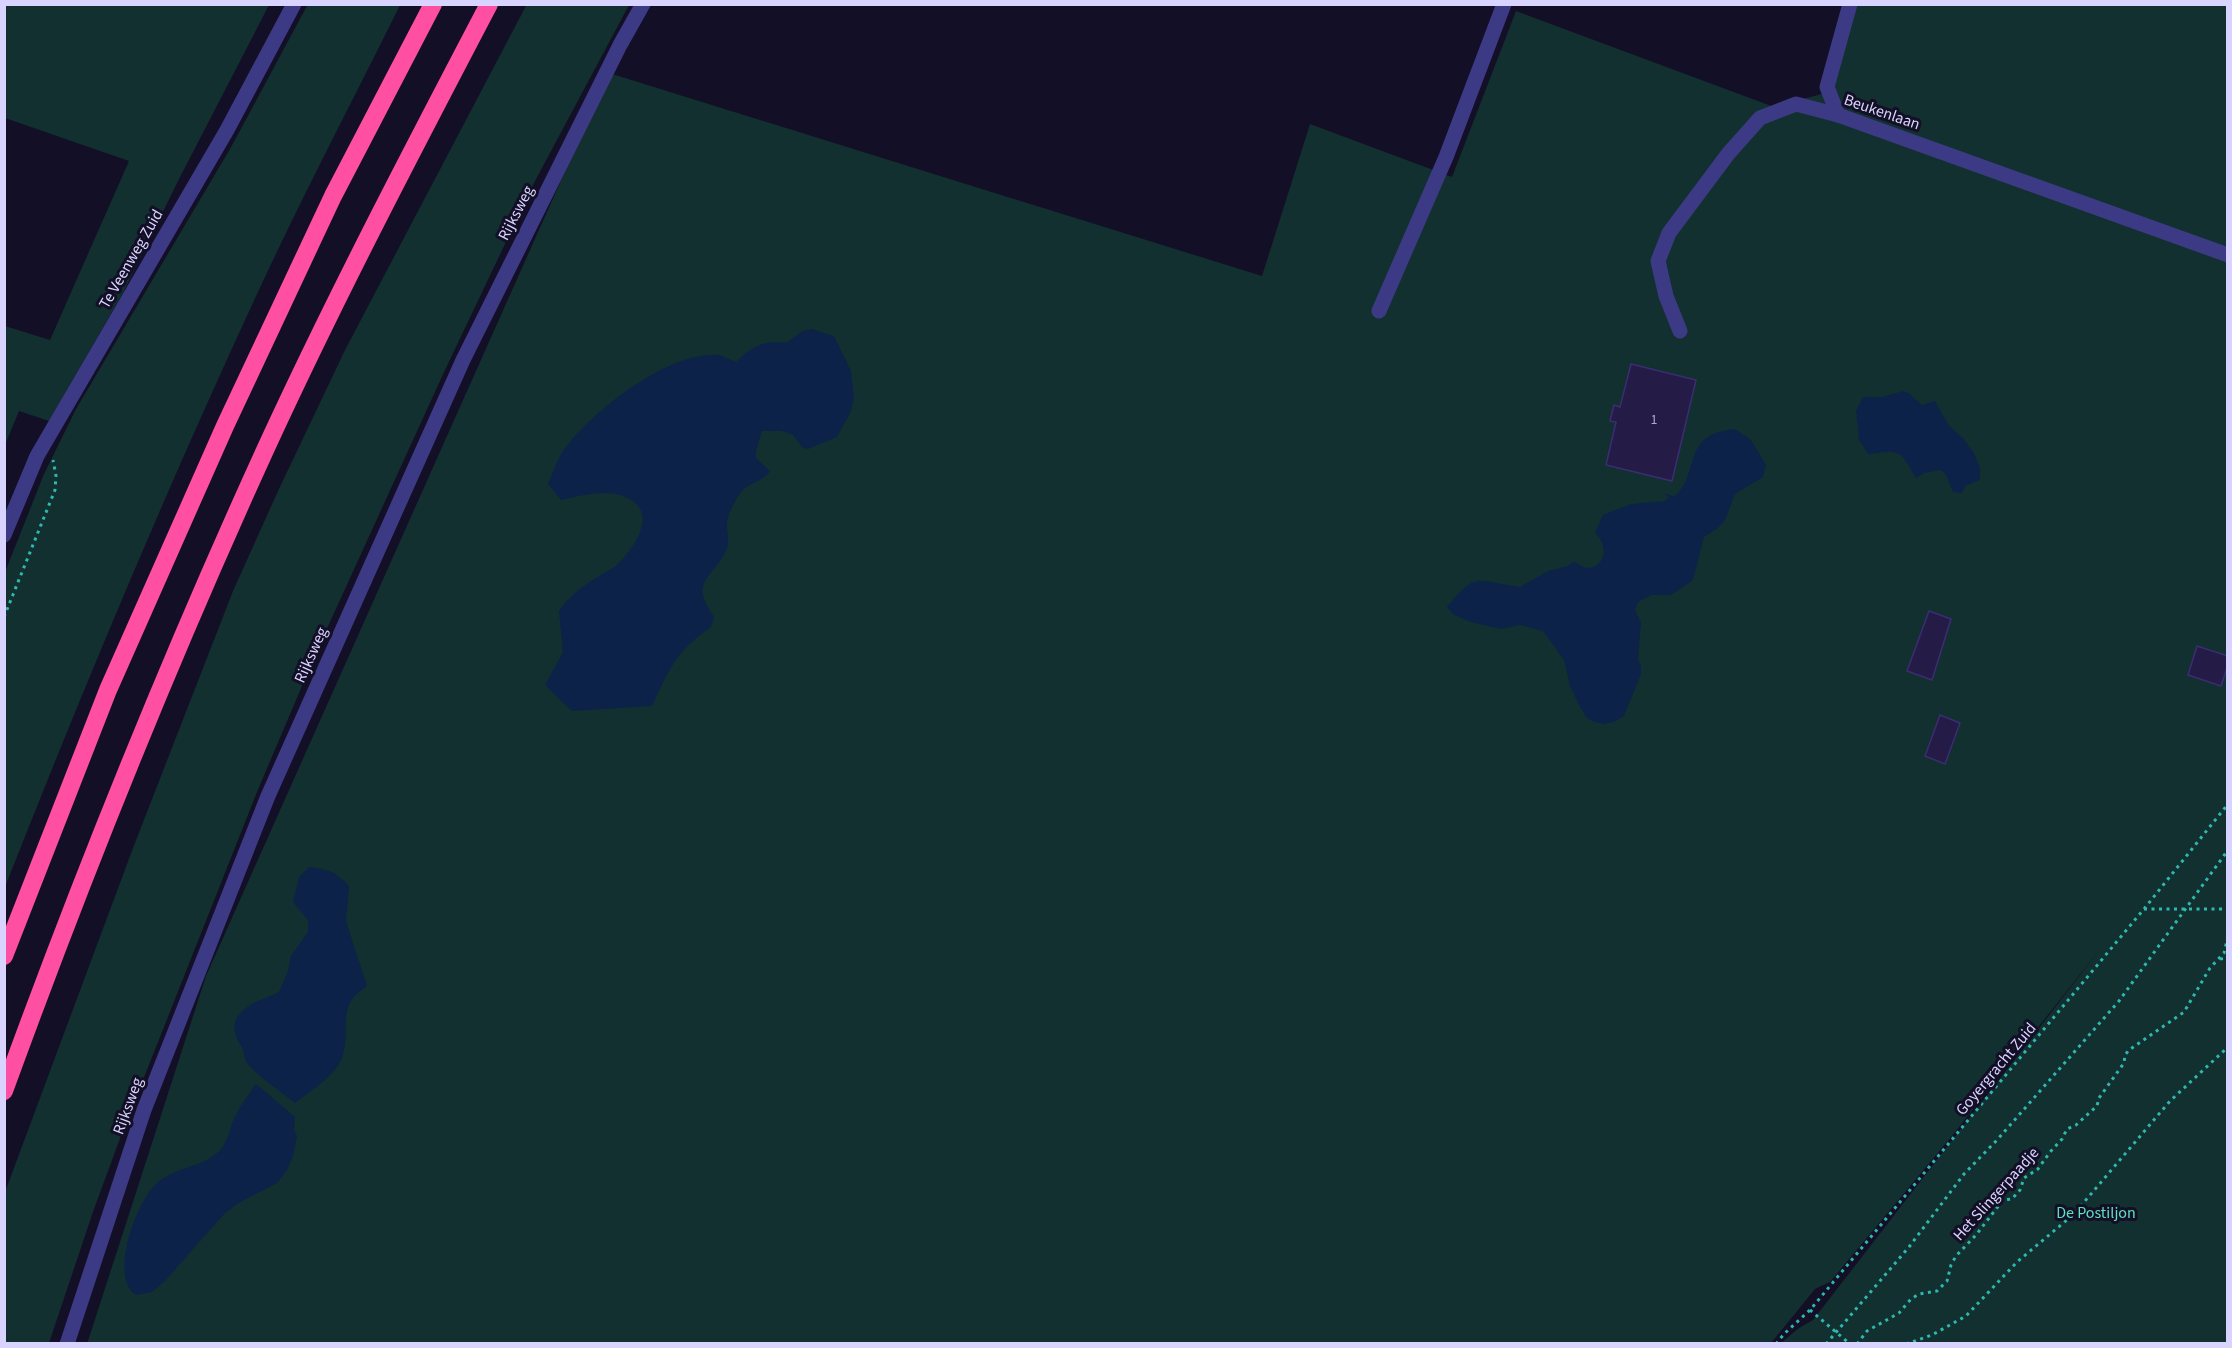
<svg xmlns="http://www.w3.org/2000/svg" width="2232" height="1348" font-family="'Source Sans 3',sans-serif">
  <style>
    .green { fill: #12302f }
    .water { fill: #0c2248 }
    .building { fill: #241b47; stroke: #3b2d73; stroke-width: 1.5 }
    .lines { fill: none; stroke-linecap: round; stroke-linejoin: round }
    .path { stroke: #2fb8b0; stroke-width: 3; stroke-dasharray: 3 4.5; stroke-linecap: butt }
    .minor { stroke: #3d3a85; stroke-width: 15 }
    .highway { stroke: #ff4fa3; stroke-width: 18 }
    .labels { text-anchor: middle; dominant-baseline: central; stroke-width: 6; stroke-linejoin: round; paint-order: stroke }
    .number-label { font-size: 14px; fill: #aca6d1 }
    .street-label { font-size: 16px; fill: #d9d4ff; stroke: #130f26 }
    .park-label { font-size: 16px; fill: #5fe0c0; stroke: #130f26 }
  </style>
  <rect width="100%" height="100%" fill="#130f26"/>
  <g class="green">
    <path d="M308 4 400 5C353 100 303 195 258 292 167 488 84 686 5 887V572L44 474 76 409 230 149Z"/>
    <path d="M527 4 629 5 534 183 445 370 319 646 257 792 122 1133 94 1209 49 1343H5V1192L133 848 233 591 278 491 345 350Z"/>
    <path d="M5 5H269L178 181 124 291 49 421 19 411 5 445V326L50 340 129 161 5 118Z"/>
    <path d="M1857 5H2227V1343H1781L1799 1328 1813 1320 2101 948 1952 1136 1830 1282 1815 1289 1771 1343 87 1344 206 976 609 73 1262 276 1310 124 1452 177 1516 11 1774 107 1832 91Z"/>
  </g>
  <g class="water">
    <path d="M811 329 834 336 851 371 854 398 851 411 837 437 808 449 803 448 793 435 781 431H762L756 451V458L770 471C763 482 749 482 741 492 735 500 729 512 727 521 726 530 730 541 727 549 713 579 688 580 714 617L711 627C675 652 670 668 652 706L572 711 545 685 563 652 559 611C570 595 584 585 601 575 607 571 615 568 620 562 632 549 653 521 637 505 618 485 584 495 561 500L548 484C553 472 558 457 566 447 594 410 670 350 719 355 724 356 730 360 736 362 751 347 764 339 786 343L803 331Z"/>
    <path d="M1904 391 1910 394 1922 405 1935 401 1949 426 1963 438 1974 453 1980 468V480L1965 486 1962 493 1953 492 1946 475 1941 470 1924 473 1916 478C1899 449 1902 450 1868 454L1859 440 1856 411 1863 397H1882Z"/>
    <path d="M1735 429 1751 440 1766 465 1763 477 1735 494 1725 520 1718 528 1704 537 1693 580 1671 595H1652L1638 602 1635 610 1641 623 1638 659 1641 666V674L1624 716 1614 722 1604 724 1594 722 1586 717 1580 707 1570 686 1564 660 1543 631 1520 625 1501 629 1471 622 1454 615 1447 607C1478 569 1477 582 1520 587L1548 571 1568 566 1574 561C1595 581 1616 553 1595 533L1603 515 1631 504 1665 501 1669 498 1664 493 1674 497C1702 472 1680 434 1735 429Z"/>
    <path d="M309 867C327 869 337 872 349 886L346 921 367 986C334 1006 352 1030 342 1058 334 1077 310 1091 295 1103 280 1091 261 1079 248 1064 244 1060 245 1053 242 1047 232 1032 230 1021 246 1008 255 1000 268 998 279 992L288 971 291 956 308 932V920L293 902 299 877Z"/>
    <path d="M256 1084 295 1117 294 1130 297 1136 293 1156 287 1170 277 1183 237 1204 224 1214 165 1281 152 1292 136 1295C108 1277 137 1200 157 1183 176 1166 204 1168 221 1149 229 1140 230 1125 236 1115 241 1104 249 1094 256 1084Z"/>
  </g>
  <g class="building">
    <path d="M1631 364 1696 380 1672 481 1606 465 1616 422 1610 421 1614 405 1620 407Z"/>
    <path d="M1929 611 1951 619 1932 680 1907 671Z"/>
    <path d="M2197 646 2228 656V665L2221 686 2188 675Z"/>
    <path d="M1940 715 1960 723 1945 764 1925 756Z"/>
  </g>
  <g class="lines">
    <g class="path">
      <path d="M4 617 55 490 56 476 53 460"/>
      <path d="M2144 909H2228"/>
      <path d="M2220 959 2228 958"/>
      <path d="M1810 1310 1850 1344"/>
      <path d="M1776 1344 1784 1334 1810 1310 2144 909 2228 804"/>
      <path d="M1826 1344 1909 1247 1964 1174 1997 1140 2119 1001 2228 850"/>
      <path d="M1857 1344 1867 1331 1899 1313 1911 1299 1919 1294 1937 1291 1947 1281 1951 1265 1956 1256 1976 1235 2003 1200 2012 1199 2020 1190 2024 1178 2038 1169 2050 1152 2062 1139 2067 1129 2076 1125 2097 1106 2099 1098 2124 1063 2125 1055 2129 1050 2184 1012 2210 968 2224 953 2228 936"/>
      <path d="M1906 1344 1932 1335 1966 1316 2017 1262 2074 1214 2170 1101 2228 1047"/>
    </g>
    <g class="minor">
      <path d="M1838 115 1827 87 1850 4"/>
      <path d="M1379 311 1446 157 1504 4"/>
      <path d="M1680 331 1666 296 1658 261 1669 233 1728 154 1760 118 1796 104 1838 115 2228 255"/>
      <path d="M4 535 37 456 227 130 294 4"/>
      <path d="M67 1344 144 1110 268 796 463 360 620 45 643 4"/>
    </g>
    <g class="highway">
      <path d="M4 956 108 690 225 426 333 196 433 4"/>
      <path d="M4 1091C83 874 170 658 266 448 335 298 412 151 489 4"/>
    </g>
  </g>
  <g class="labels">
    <g class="number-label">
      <text x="1654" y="420">1</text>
    </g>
    <g class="street-label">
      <text transform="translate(1882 112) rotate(19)">Beukenlaan</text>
      <text transform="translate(516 213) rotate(-63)">Rijksweg</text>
      <text transform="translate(131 259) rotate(-60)">Te Veenweg Zuid</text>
      <text transform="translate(311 655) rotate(-66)">Rijksweg</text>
      <text transform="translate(1996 1069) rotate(-50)">Goyergracht Zuid</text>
      <text transform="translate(128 1106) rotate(-70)">Rijksweg</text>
      <text transform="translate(1996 1194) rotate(-48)">Het Slingerpaadje</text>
    </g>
    <g class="park-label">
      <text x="2096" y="1213">De Postiljon</text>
    </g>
  </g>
  <rect width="2232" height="1348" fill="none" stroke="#d9d4ff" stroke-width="12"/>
</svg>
